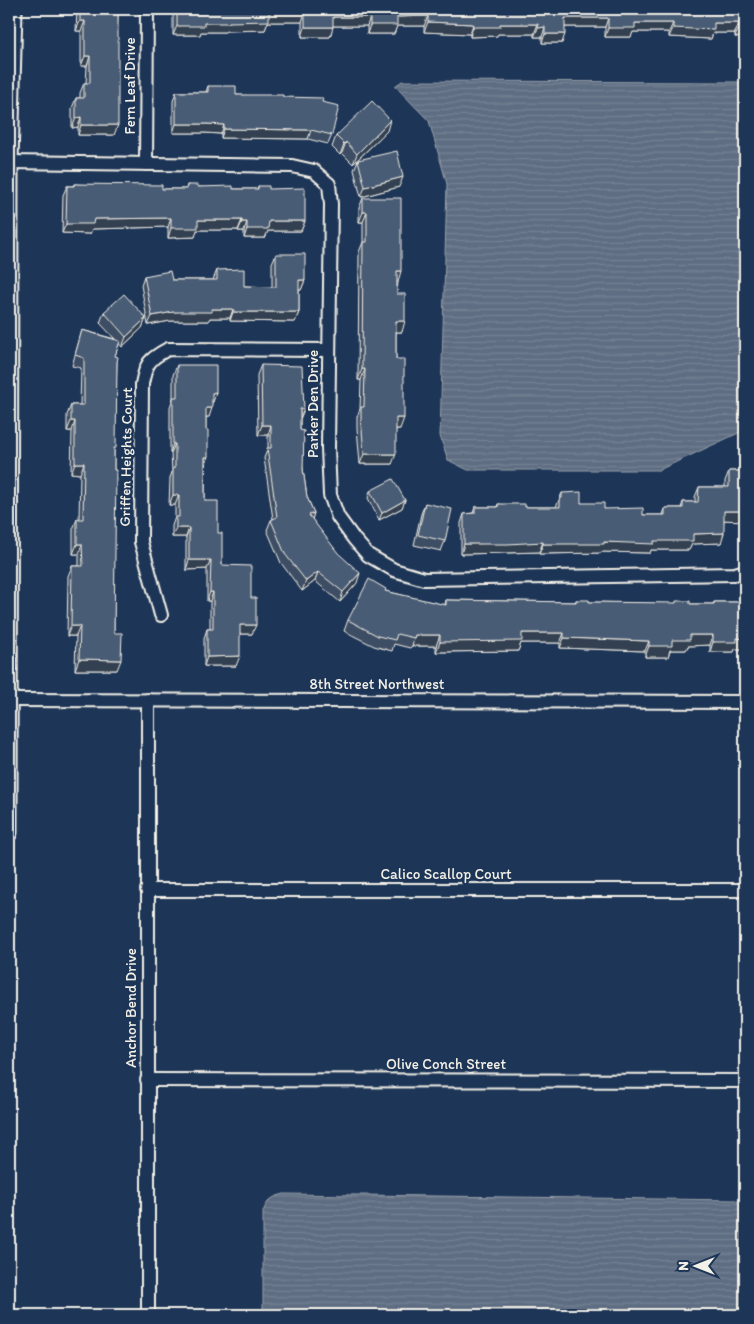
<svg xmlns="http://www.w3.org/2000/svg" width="754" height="1324" font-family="Itim,sans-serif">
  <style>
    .water { fill: url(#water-rules); stroke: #9aa2ab }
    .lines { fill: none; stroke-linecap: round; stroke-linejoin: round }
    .minor-casing { stroke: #f4f1e8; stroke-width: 16 }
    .tertiary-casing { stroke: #f4f1e8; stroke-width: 19 }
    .minor { stroke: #1d3557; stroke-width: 12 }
    .tertiary { stroke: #1d3557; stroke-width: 15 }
    .wall { fill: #3e4e64; stroke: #f4f1e8 }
    .shaded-wall { fill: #324051; stroke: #f4f1e8 }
    .building { fill: #485b74; stroke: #f4f1e8 }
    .labels { text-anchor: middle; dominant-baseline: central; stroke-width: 5; stroke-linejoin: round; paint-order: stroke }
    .street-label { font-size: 15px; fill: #f4f1e8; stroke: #1d3557 }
  </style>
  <defs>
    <pattern id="water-rules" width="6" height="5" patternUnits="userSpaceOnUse" patternTransform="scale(1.25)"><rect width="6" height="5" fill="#5e6d82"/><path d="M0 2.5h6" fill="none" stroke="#768294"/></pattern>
  </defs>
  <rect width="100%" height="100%" fill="#1d3557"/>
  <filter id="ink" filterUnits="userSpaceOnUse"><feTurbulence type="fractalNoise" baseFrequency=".02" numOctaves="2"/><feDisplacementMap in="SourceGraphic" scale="10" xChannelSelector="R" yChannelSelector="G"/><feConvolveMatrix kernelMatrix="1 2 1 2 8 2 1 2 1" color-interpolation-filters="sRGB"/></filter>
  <g filter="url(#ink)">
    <g class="water">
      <path d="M402 81 745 82V430L659 470H468L448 460 440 436 447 184 429 121 395 86Z"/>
      <path d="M284 1194 736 1200 743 1204 745 1207V1315H263V1212C267 1200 272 1197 284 1194Z"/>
    </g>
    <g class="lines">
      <defs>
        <g id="minor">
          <path d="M9 162 292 166 314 171 329 184 331 204 328 448 330 495 338 517 354 539 368 555 394 570 424 579 735 574 745 571"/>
          <path d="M146 164 147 9"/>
          <path d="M161 615 141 542 142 384C146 363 149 359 168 349L329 350"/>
          <path d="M9 700 745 702"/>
          <path d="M147 890H745"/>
          <path d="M147 1080 745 1081"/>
          <path d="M148 1315V700"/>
        </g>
        <path id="tertiary" d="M9 833 10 162 14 9"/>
      </defs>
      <use href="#minor" class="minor-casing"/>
      <use href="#tertiary" class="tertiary-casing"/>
      <use href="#minor" class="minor"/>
      <use href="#tertiary" class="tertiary"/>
    </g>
    <g class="wall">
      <path d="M77 9H120L118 14 114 135H78V127L72 128V108L76 98H80V93L84 83H86L87 66H81V31H76Z"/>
      <path d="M173 9H745V38L735 37V33H713L711 39 669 37V32H633L631 37H605V27H565L562 43H542V37H534V34H498L497 36 470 37V34L424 32V26H397L394 34H367V26H333L330 37H302V22H268L265 30 226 31 225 32H201L200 35H173Z"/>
      <path d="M208 86 236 95 283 97 322 102 332 135 328 144 308 139 221 138V134L205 133H173V101L176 92H206Z"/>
      <path d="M387 131 353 164 342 153 340 155 332 147 336 136Z"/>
      <path d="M358 160 399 187 361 197 354 170Z"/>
      <path d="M74 184 162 189H186L187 185 198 187 233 189H257L258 186 269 189 305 221 301 231H268L265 238H244V231H238V230H197L195 237 168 238V227L92 229 90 234 62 233 63 195 67 186H73Z"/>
      <path d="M363 198 398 282 397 294 402 332H396V359L400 429H396L392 464H360L357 428V417L360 409 361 380H358L359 252 363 242V222H359V208Z"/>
      <path d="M276 254 305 280 301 290H299V312L295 322 230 321V318H210L208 321H170L148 325 141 285 144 276 172 280H213L217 270 244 286 272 287V263Z"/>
      <path d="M104 312 146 318 142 328 122 347 119 344 115 356 117 362 114 452V633L117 670H75L76 636H67L68 576 72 566H79V554H73V529L77 519H79L80 474 71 473 72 431H67V415L71 405H80L81 368 72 366 82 330 115 339 100 323Z"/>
      <path d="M177 365 216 392 213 402H212L209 417H206L205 501 218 533 222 565 251 598 252 634H240L236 666H204V638L207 629H210V601H207V569L186 570V537H172V526L175 517V505H169L170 478 172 472 171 453H170V407L173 398V375Z"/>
      <path d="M261 365 304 409 300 419V430L303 469 307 497 314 513 312 519 357 583 340 602 315 581 302 591 281 563 267 530 271 520 273 519 264 458 268 448V435H258L257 375Z"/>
      <path d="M729 471H745V521L724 520 721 543 692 544 689 550H651L650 553 601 552V553L539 554V552L505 553 461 554V523L464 514 473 513 475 507H497L498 504 525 507H556L562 493 581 503 604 509 643 515H663L665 508H681L683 502H695V497L699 487H725V481Z"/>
      <path d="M370 491 405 500 402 508 379 520 368 498Z"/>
      <path d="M425 503 445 541 441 551 414 545 421 514Z"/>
      <path d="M385 591 445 605 446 600 575 602 576 600 589 602 690 604H713L714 602H745V649H735L734 652H710V645L688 646 686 650H670L668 657H645V651L560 648V643H521L518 651 436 652V646H412L410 648 394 644 392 651 374 646 344 631 348 620Z"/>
    </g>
    <g class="shaded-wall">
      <path d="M269 12H305L302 22H268L265 30 226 31 225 32H201L200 35H173L177 26 204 23 229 22Z"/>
      <path d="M428 16 424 26H397L394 34H367L370 25 397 17Z"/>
      <path d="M333 17H370L367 26H330Z"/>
      <path d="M565 18H608L605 27H561Z"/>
      <path d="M80 21H85L81 31H76Z"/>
      <path d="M428 22 473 24 470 34 424 32Z"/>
      <path d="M635 23H673L669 32H633L631 37H605L608 28Z"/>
      <path d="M714 23H739L735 33H713L711 39 669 37 673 28Z"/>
      <path d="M500 24H538L534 34H498L497 36 470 37 473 27Z"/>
      <path d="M305 27H333L330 37H302Z"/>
      <path d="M545 27 542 37H534L538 28Z"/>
      <path d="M739 28H745V38L735 37Z"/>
      <path d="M545 34H565L562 43H542Z"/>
      <path d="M85 56H90L87 66H81Z"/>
      <path d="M81 117 78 127 72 128 76 118Z"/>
      <path d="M390 120 387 131 353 164 357 154Z"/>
      <path d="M176 124H208L224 125 221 134 205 133H173Z"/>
      <path d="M81 125H118L114 135H78Z"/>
      <path d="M224 129 311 130 308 139 221 138Z"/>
      <path d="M346 142 342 153 340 155 344 144Z"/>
      <path d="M403 177 399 187 361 197 365 187Z"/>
      <path d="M363 212H367L363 222H359Z"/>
      <path d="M171 218 168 227 92 229 90 234 62 233 66 224 94 219Z"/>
      <path d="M198 220H242L238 230H197L195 237 168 238 171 228Z"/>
      <path d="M269 221H305L301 231H268L265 238H244L247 229Z"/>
      <path d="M242 222H247L244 231H238Z"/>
      <path d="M397 271H401L398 282H393Z"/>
      <path d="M299 280H305L301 290H296Z"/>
      <path d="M212 309H233L230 318H210L208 321H170L148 325 152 316 173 312Z"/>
      <path d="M233 312H299L295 322 230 321Z"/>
      <path d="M146 318 142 328 122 347 126 337Z"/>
      <path d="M396 321H405L402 332H392Z"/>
      <path d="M362 369H365L361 380H358Z"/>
      <path d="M216 392 213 402H208L212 393Z"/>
      <path d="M206 408H212L209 417H202Z"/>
      <path d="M300 409H304L300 419Z"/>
      <path d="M396 418H404L400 429H392Z"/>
      <path d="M71 421H75L72 431H67Z"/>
      <path d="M262 425H271L268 435H258Z"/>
      <path d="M173 444H175L171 453H170Z"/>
      <path d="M364 454H396L392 464H360Z"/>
      <path d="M205 457H208L205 466Z"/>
      <path d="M75 463H84L80 474 71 473Z"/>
      <path d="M173 495H179L175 505H169Z"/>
      <path d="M405 500 402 508 379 520 382 513Z"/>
      <path d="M724 511H745V521L721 520Z"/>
      <path d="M314 513 311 523 309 515Z"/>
      <path d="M176 528H189L186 537H172Z"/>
      <path d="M724 533 721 543 692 544 689 550H651L650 553 601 552V553L539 554 543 544 654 541 693 534Z"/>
      <path d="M543 542 539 552 505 553 461 554 464 544Z"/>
      <path d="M77 544H82L79 554H73Z"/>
      <path d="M189 560H211L207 569 186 570Z"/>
      <path d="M318 572 315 581 302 591 306 581Z"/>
      <path d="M360 573 357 583 340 602 343 592Z"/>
      <path d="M210 592H213L210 601H207Z"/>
      <path d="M240 625H256L252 634H236Z"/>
      <path d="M71 626H80L76 636H67Z"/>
      <path d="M522 633H564L560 643H521L518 651 436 652 440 642Z"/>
      <path d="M415 635H440L436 646H412Z"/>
      <path d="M690 635H713L710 645 688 646 686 650H670L668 657H645L649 646Z"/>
      <path d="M564 638 649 641 645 651 560 648Z"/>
      <path d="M737 638 745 639V649H735L734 652H710L713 642Z"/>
      <path d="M240 656 236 666H204L207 657Z"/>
      <path d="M79 659 121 660 117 670H75Z"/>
    </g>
    <g class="building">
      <path d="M80 9H118V125H81V117L76 118V98H84V83H90V56H85V21H80Z"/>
      <path d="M177 9H745V28H739V23H714V30L673 28V23H635V28H608V18H565V34H545V27L538 28V24H500V27H473V24L428 22V16L397 17V25H370V17H333V27H305V12H269V21L229 22V23H204V26H177Z"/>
      <path d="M208 86H236V95H283V97L323 98 322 102 339 106 332 135 311 130 224 129V125L208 124H176V92H208Z"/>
      <path d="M372 101 390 120 357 154 346 142 344 144 336 136Z"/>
      <path d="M397 151 403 177 365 187 358 160Z"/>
      <path d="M74 184 162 185V189H187V185H198V187L233 186V189H258V186H269V189L305 188V221H269L268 229H247V222H242V220H198V228H171V218L94 219 93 224H66L67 186H74Z"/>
      <path d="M363 198H401V271H397V294H405V321H396V359H404V418H396V454H364L361 418V407H364L365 369H362L363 242H367V212H363Z"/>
      <path d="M276 254H305V280H299V312H233V309H212V312H173L152 316 144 276 170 271 172 280H217V270L244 269V286L276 287Z"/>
      <path d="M124 294 146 318 126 337 104 312Z"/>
      <path d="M82 330 120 341 115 356 118 357 117 362 116 448H114V470H116L114 633H122L121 660 79 659 80 626H71L72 566H83L82 544H77V519H83L84 463H75V421H71V405H84V358L75 355Z"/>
      <path d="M177 365H216V392L212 393V408H206V430H208V457H205V501H218V533H222V565L251 566V598H256V625H240V656L207 657V629H213V592H210L211 560H189V528H176V517H179V495H173V468H175V444H173V397H177Z"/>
      <path d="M261 365 302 366 304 409H300V430L304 431 303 469 307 497 314 513 309 515 338 553 360 573 343 592 318 572 306 581 285 554 271 520 277 517 267 448H271V425H262Z"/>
      <path d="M729 471H745V511H724V533L693 534V541H654V544L604 542V544H543V542L508 544H464V514L475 513V507H498V504H525V507H560V498H562V493L581 492V503H604V509L643 508V515H665V508H683V502H698L699 487H729Z"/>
      <path d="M393 479 405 500 382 513 370 491Z"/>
      <path d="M425 503 452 509 445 541 418 535Z"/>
      <path d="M369 579 386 589 385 591 446 605V600L576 602V600H589V602L676 603V601H690V604H714V602H745V639L737 638V642H713V635H690V640H672V646H649V641L564 638V633H522V641L440 642V635H415L414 638 397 634 395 640 378 636 348 620Z"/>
    </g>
  </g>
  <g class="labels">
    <g class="street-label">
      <text transform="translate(130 86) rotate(-90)">Fern Leaf Drive</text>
      <text transform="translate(313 404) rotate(-90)">Parker Den Drive</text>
      <text transform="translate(126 457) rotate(-89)">Griffen Heights Court</text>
      <text x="377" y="684">8th Street Northwest</text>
      <text x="446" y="874">Calico Scallop Court</text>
      <text transform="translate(131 1008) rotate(-90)">Anchor Bend Drive</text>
      <text x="446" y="1064">Olive Conch Street</text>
    </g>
  </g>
  <rect width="754" height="1324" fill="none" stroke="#1d3557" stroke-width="30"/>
  <rect x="15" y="15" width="724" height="1294" fill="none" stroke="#f4f1e8" stroke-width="2" filter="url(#ink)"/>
  <g transform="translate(696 1266) rotate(270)" stroke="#1d3557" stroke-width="4" paint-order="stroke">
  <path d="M0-4L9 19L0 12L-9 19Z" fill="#f4f1e8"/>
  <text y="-8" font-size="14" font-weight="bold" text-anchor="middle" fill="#f4f1e8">N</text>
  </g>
</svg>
